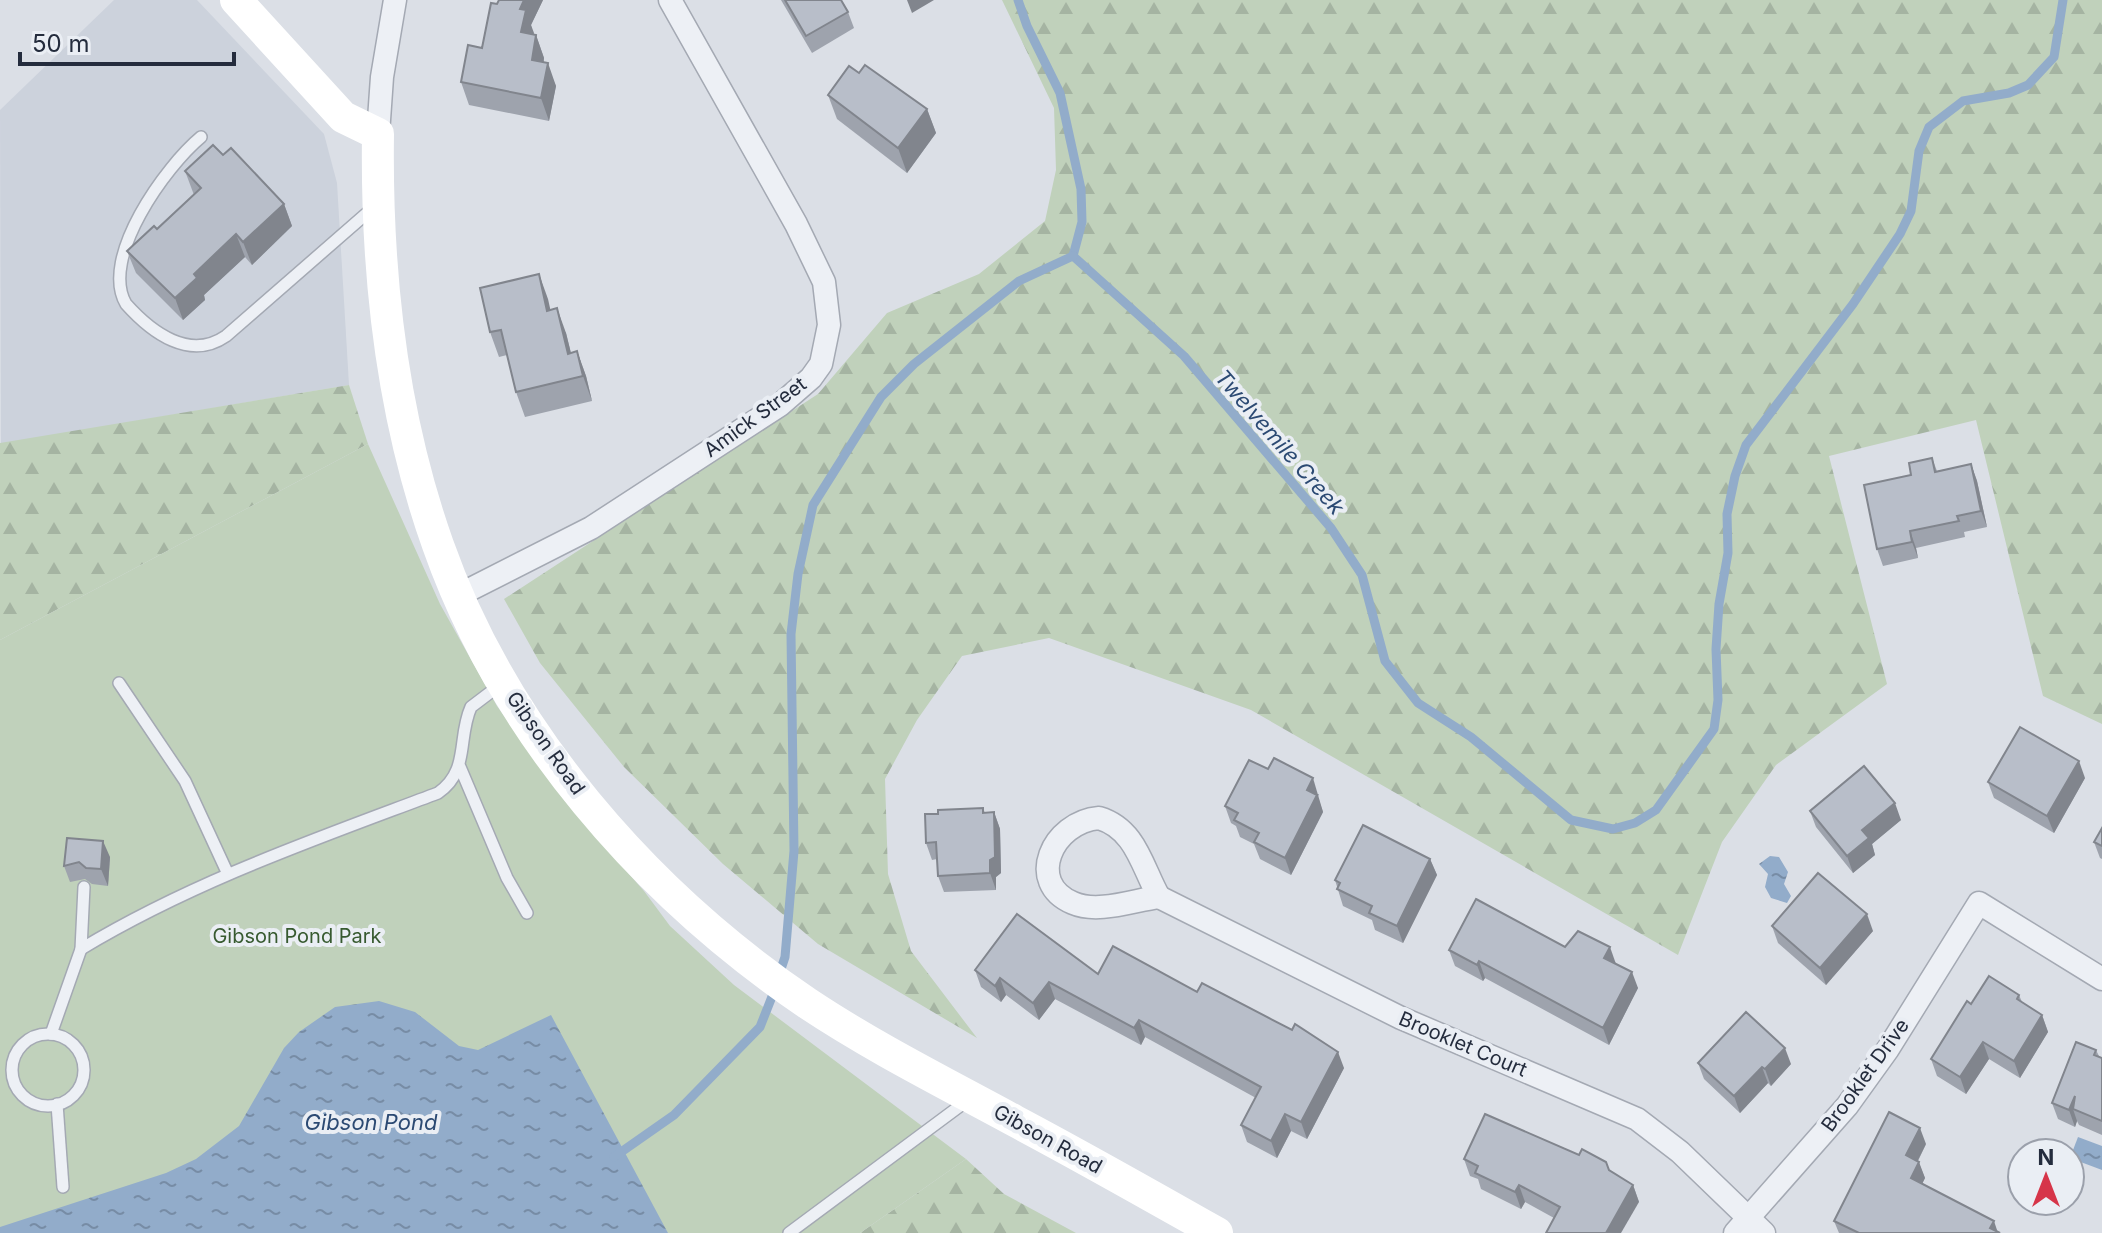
<svg xmlns="http://www.w3.org/2000/svg" width="2102" height="1233" font-family="Inter,sans-serif">
  <style>
    .built { fill: #ccd2dc }
    .forest { fill: url(#forest-firs) }
    .park { fill: #c0d1bb }
    .water { fill: url(#water-ripples) }
    .lines { fill: none; stroke-linecap: round; stroke-linejoin: round }
    .stream { stroke: #92acca; stroke-width: 9 }
    .lane-casing { stroke: #a4a9b3; stroke-width: 14 }
    .street-casing { stroke: #a4a9b3; stroke-width: 25 }
    .lane { stroke: #edf0f5; stroke-width: 11 }
    .street { stroke: #edf0f5; stroke-width: 22 }
    .secondary { stroke: #fff; stroke-width: 32 }
    .wall { fill: #9ea3ad }
    .shaded-wall { fill: #81858d }
    .building { fill: #b8bec9; stroke: #81858d; stroke-width: 2 }
    .labels { text-anchor: middle; dominant-baseline: central; stroke-width: 8; stroke-linejoin: round; paint-order: stroke }
    .street-label { font-size: 20px; fill: #242c3d; stroke: #eaeef4 }
    .park-label { font-size: 20px; fill: #375a30; stroke: #eaeef4 }
    .water-label { font-size: 22px; font-style: italic; fill: #2c4a73; stroke: #eaeef4 }
  </style>
  <defs>
    <pattern id="forest-firs" width="22" height="20" patternUnits="userSpaceOnUse" patternTransform="scale(2)"><rect width="22" height="20" fill="#c0d1bb"/><path d="M5 1l3.5 6h-7zM16 11l3.5 6h-7z" fill="#a5b4a2"/></pattern>
    <pattern id="water-ripples" width="26" height="14" patternUnits="userSpaceOnUse" patternTransform="scale(2)"><rect width="26" height="14" fill="#92acca"/><path d="M2 4q2-2 4 0t4 0M15 11q2-2 4 0t4 0" fill="none" stroke="#778ca5"/></pattern>
  </defs>
  <rect width="100%" height="100%" fill="#dbdfe6"/>
  <path class="built" d="M114 0H197L324 134 337 183 349 385 1 444 0 110Z"/>
  <g class="forest">
    <path d="M1002 0H2102V724L2043 696 1976 420 1829 456 1887 684 1776 765 1722 842 1678 955 1251 710 1049 638 962 656 917 720 885 779 888 874 911 951 977 1038 818 944 723 864 624 767 540 663 504 599 818 394 887 313 979 274 1045 221 1056 170 1054 108Z"/>
    <path d="M349 385 368 444 0 640V443Z"/>
    <path d="M966 1159 1004 1194 1076 1233H860Z"/>
  </g>
  <path class="park" d="M368 444 440 604 497 706 565 801 644 891 670 926 734 985 966 1159 860 1233H0V640Z"/>
  <g class="water">
    <path d="M1770 856 1779 857 1788 872 1784 884 1791 896 1787 903 1771 898 1765 887 1768 874 1759 864Z"/>
    <path d="M379 1001 415 1012 459 1046 478 1050 551 1015 668 1233H0V1227L166 1173 196 1159 239 1126 284 1048 299 1032 335 1007Z"/>
    <path d="M2078 1137 2102 1146V1170L2070 1158Z"/>
  </g>
  <g class="lines">
    <g class="stream">
      <path d="M1018 0 1027 26 1060 93 1081 189 1082 222 1073 256"/>
      <path d="M1073 256 1184 356 1331 528 1362 575 1385 661 1418 703 1471 737 1571 820 1613 829 1635 823 1656 810 1714 729 1718 700 1716 649 1719 604 1728 553 1727 514 1735 476 1746 445 1853 304 1900 234 1911 211 1919 151 1929 127 1963 101 2009 93 2028 85 2054 57 2063 0"/>
      <path d="M779 975 785 957 794 851 791 634 798 574 813 505 881 397 914 364 1019 281 1073 256"/>
      <path d="M614 1157 674 1115 760 1027 775 989"/>
    </g>
    <defs>
      <g id="lane">
        <path d="M201 137C166 166 99 258 126 304 152 333 190 361 226 336L374 207"/>
        <path d="M119 683 185 781 227 872"/>
        <path d="M460 767 507 878 527 913"/>
        <path d="M81 949C194 881 316 839 438 793 470 771 457 738 471 707L500 685"/>
        <path d="M51 1034 81 949 84 887"/>
        <circle cx="48" cy="1070" r="36"/>
        <path d="M57 1104 63 1187"/>
        <path d="M789 1233 968 1100"/>
      </g>
      <g id="street">
        <path d="M378 134 382 77 395 0"/>
        <path d="M459 595 591 528 780 405 811 378 821 364 829 325 824 282 796 224 670 0"/>
        <path d="M1099 818C1136 829 1142 867 1159 897 1134 900 1098 914 1073 903 1025 883 1052 822 1099 818Z"/>
        <path d="M1159 897 1401 1018 1637 1119 1680 1152 1764 1233"/>
        <path d="M1735 1233 1847 1106 1888 1049 1979 903 2102 979"/>
      </g>
    </defs>
    <use href="#lane" class="lane-casing"/>
    <use href="#street" class="street-casing"/>
    <use href="#lane" class="lane"/>
    <use href="#street" class="street"/>
    <path class="secondary" d="M236 0 343 117 378 134C376 273 391 413 438 545 504 732 645 893 807 1003 873 1047 945 1083 1015 1121 1083 1157 1150 1195 1217 1233"/>
  </g>
  <g class="wall">
    <path d="M499 0H543L531 25 533 35H536L544 58V62L556 86 549 121 469 105 461 82 482 48Z"/>
    <path d="M781 0H841L848 12 854 28 812 53Z"/>
    <path d="M859 73 927 109 936 133 907 173 837 119 828 95Z"/>
    <path d="M223 155 284 204 292 226 252 265 245 257 204 295 205 300 183 320 136 273 127 251 157 229 194 195 185 171Z"/>
    <path d="M539 274 550 310 566 333 571 353 577 351 586 376 592 401 525 417 516 392 507 355 499 357 490 332Z"/>
    <path d="M1932 458 1937 471 1971 464 1977 481 1987 527 1964 532 1965 537 1916 548 1918 558 1883 566 1877 549 1911 475Z"/>
    <path d="M2085 778 2054 833 1994 798 1988 782Z"/>
    <path d="M1319 794 1318 797 1323 812 1291 875 1260 859 1254 844 1240 837 1236 826 1231 823 1225 806Z"/>
    <path d="M983 808 985 813 994 812 1000 829 1001 873 996 877V890L944 892 938 876 937 859 932 860 926 843 938 814Z"/>
    <path d="M1810 811 1901 820 1872 844 1875 855 1853 873 1816 827Z"/>
    <path d="M2102 828V859L2100 858 2094 842Z"/>
    <path d="M67 838 110 857 108 886 92 884 85 879 70 882 64 866Z"/>
    <path d="M1430 859 1437 875 1403 943 1375 930 1372 920 1343 906 1335 880Z"/>
    <path d="M1772 926 1873 931 1826 985 1778 943Z"/>
    <path d="M1565 947 1616 964 1638 988 1609 1045 1485 978 1483 981 1455 966 1449 950Z"/>
    <path d="M975 970 1098 974 1197 992 1344 1068 1307 1139 1291 1131 1277 1158 1247 1142 1241 1125 1256 1098 1145 1037 1141 1045 1055 999 1039 1020 1006 995 1001 1002 981 987Z"/>
    <path d="M2019 995 2022 1002 2042 1015 2048 1032 2020 1078 1989 1059 1966 1094 1937 1076 1931 1059 1971 1004Z"/>
    <path d="M2096 1050 2099 1056 2102 1058V1135L2079 1125 2077 1121 2075 1127 2058 1119 2052 1103Z"/>
    <path d="M1698 1063 1791 1064 1771 1086 1768 1083 1740 1113 1704 1079Z"/>
    <path d="M1926 1144 1918 1161 1925 1178 1922 1184 2000 1233H1839L1834 1221Z"/>
    <path d="M1464 1159 1609 1170 1633 1185 1639 1202 1554 1218 1525 1202 1521 1209 1481 1189 1478 1179 1470 1176Z"/>
  </g>
  <g class="shaded-wall">
    <path d="M524 0H543L531 25 534 33 529 55 521 32 520 9Z"/>
    <path d="M907 0H934L912 13Z"/>
    <path d="M536 35 544 58 540 83 532 60Z"/>
    <path d="M548 63 556 86 549 121 541 98Z"/>
    <path d="M927 109 936 133 907 173 898 148Z"/>
    <path d="M284 204 292 226 252 265 243 242Z"/>
    <path d="M236 234 245 257 204 295 205 300 183 320 175 298 194 274Z"/>
    <path d="M539 274 548 299 556 335 547 311Z"/>
    <path d="M557 308 566 333 577 378 568 354Z"/>
    <path d="M577 351 586 376 592 401 583 376Z"/>
    <path d="M1971 464 1977 481 1987 527 1981 511Z"/>
    <path d="M1910 531 1916 548 1918 558 1912 542Z"/>
    <path d="M2079 761 2085 778 2054 833 2047 816Z"/>
    <path d="M1313 778 1323 812 1291 875 1285 858 1307 790Z"/>
    <path d="M1895 803 1901 820 1872 844 1875 855 1853 873 1847 856 1862 830Z"/>
    <path d="M994 812 1000 829 1001 873 996 877V890L990 873V860Z"/>
    <path d="M103 841 110 857 108 886 101 869Z"/>
    <path d="M1430 859 1437 875 1403 943 1397 926Z"/>
    <path d="M1867 914 1873 931 1826 985 1820 968Z"/>
    <path d="M1610 947 1616 964 1604 958Z"/>
    <path d="M1479 961 1485 978 1483 981 1477 965Z"/>
    <path d="M1632 972 1638 988 1609 1045 1603 1028Z"/>
    <path d="M1000 978 1006 995 1001 1002 995 986Z"/>
    <path d="M1049 982 1055 999 1039 1020 1033 1003Z"/>
    <path d="M2042 1015 2048 1032 2020 1078 2014 1061Z"/>
    <path d="M1139 1020 1145 1037 1141 1045 1134 1028Z"/>
    <path d="M1983 1042 1989 1059 1966 1094 1960 1077Z"/>
    <path d="M1785 1048 1791 1064 1771 1086 1765 1069Z"/>
    <path d="M1338 1052 1344 1068 1307 1139 1301 1122Z"/>
    <path d="M1762 1067 1768 1083 1740 1113 1734 1096Z"/>
    <path d="M2075 1096 2073 1109 2077 1121 2075 1127 2069 1110Z"/>
    <path d="M1285 1114 1291 1131 1277 1158 1271 1141Z"/>
    <path d="M1920 1128 1926 1144 1912 1172 1906 1155Z"/>
    <path d="M1919 1162 1925 1178 1917 1194 1911 1178Z"/>
    <path d="M1519 1185 1525 1202 1521 1209 1515 1192Z"/>
    <path d="M1633 1185 1639 1202 1621 1233H1606Z"/>
    <path d="M1994 1221 1998 1233 1990 1228Z"/>
  </g>
  <g class="building">
    <path d="M499 0H524L520 9 526 10 521 32 536 35 532 60 548 63 541 98 461 82 468 45 482 48 491 3 497 4Z"/>
    <path d="M785 0H841L848 12 806 36Z"/>
    <path d="M865 65 927 109 898 148 828 95 849 66 859 73Z"/>
    <path d="M213 145 223 155 231 148 284 204 243 242 236 234 194 274 197 278 175 298 127 251 154 226 157 229 201 188 185 171Z"/>
    <path d="M539 274 547 311 557 308 568 354 577 351 583 376 516 392 501 330 490 332 480 288Z"/>
    <path d="M1932 458 1935 472 1971 464 1981 511 1957 516 1959 521 1910 531 1912 542 1877 549 1864 485 1911 475 1909 463Z"/>
    <path d="M2020 727 2079 761 2047 816 1988 782Z"/>
    <path d="M1274 758 1313 778 1307 790 1317 795 1285 858 1254 842 1259 833 1234 820 1238 813 1225 806 1249 760 1268 769Z"/>
    <path d="M1864 766 1895 803 1862 830 1869 838 1847 856 1810 811Z"/>
    <path d="M983 808V813L994 812 995 857 990 860V873L938 876 936 842 926 843 925 814H938V810Z"/>
    <path d="M1363 825 1430 859 1397 926 1369 913 1372 906 1337 889 1340 883 1335 880Z"/>
    <path d="M2102 828V846L2094 842Z"/>
    <path d="M67 838 103 841 101 869 86 868 79 862 64 866Z"/>
    <path d="M1818 873 1867 914 1820 968 1772 926Z"/>
    <path d="M1476 899 1565 947 1578 931 1610 947 1604 958 1632 972 1603 1028 1479 961 1477 965 1449 950Z"/>
    <path d="M1017 914 1098 974 1113 946 1197 992 1202 983 1292 1030 1295 1024 1338 1052 1301 1122 1285 1114 1271 1141 1241 1125 1261 1087 1139 1020 1134 1028 1049 982 1033 1003 1000 978 995 986 975 970Z"/>
    <path d="M1989 976 2019 995 2017 999 2042 1015 2014 1061 1983 1042 1960 1077 1931 1059 1967 1001 1971 1004Z"/>
    <path d="M1746 1012 1785 1048 1765 1069 1762 1067 1734 1096 1698 1063Z"/>
    <path d="M2076 1042 2096 1050 2094 1055 2102 1058V1121L2073 1109 2075 1096 2069 1110 2052 1103Z"/>
    <path d="M1889 1112 1920 1128 1906 1155 1919 1162 1911 1178 1994 1221 1990 1228 2000 1233H1859L1834 1221Z"/>
    <path d="M1485 1114 1579 1155 1582 1149 1606 1162 1609 1170 1633 1185 1606 1233H1546L1560 1207 1519 1185 1515 1192 1475 1173 1478 1166 1464 1159Z"/>
  </g>
  <g class="labels">
    <g class="street-label">
      <text transform="translate(755 417) rotate(-36)">Amick Street</text>
      <text transform="translate(546 743) rotate(55)">Gibson Road</text>
      <text transform="translate(1463 1044) rotate(23)">Brooklet Court</text>
      <text transform="translate(1865 1075) rotate(-54)">Brooklet Drive</text>
      <text transform="translate(1048 1139) rotate(29)">Gibson Road</text>
    </g>
    <g class="park-label">
      <text x="297" y="936">Gibson Pond Park</text>
    </g>
    <g class="water-label">
      <text transform="translate(1280 442) rotate(49)">Twelvemile Creek</text>
      <text x="371" y="1122">Gibson Pond</text>
    </g>
  </g>
  <g transform="translate(2046 1177)"><circle r="38" fill="#eaeef4" stroke="#9ba0ab" stroke-width="2"/>
  <path d="M0-6L14 30L0 20L-14 30Z" fill="#d63549"/>
  <text y="-12" font-size="22" font-weight="bold" text-anchor="middle" fill="#242c3d">N</text>
  </g>
  <path d="M20 52v12h214v-12" fill="none" stroke="#242c3d" stroke-width="4"/>
  <text x="32" y="52" font-size="24" fill="#242c3d" stroke="#eaeef4" stroke-width="6" paint-order="stroke">50 m</text>
</svg>
